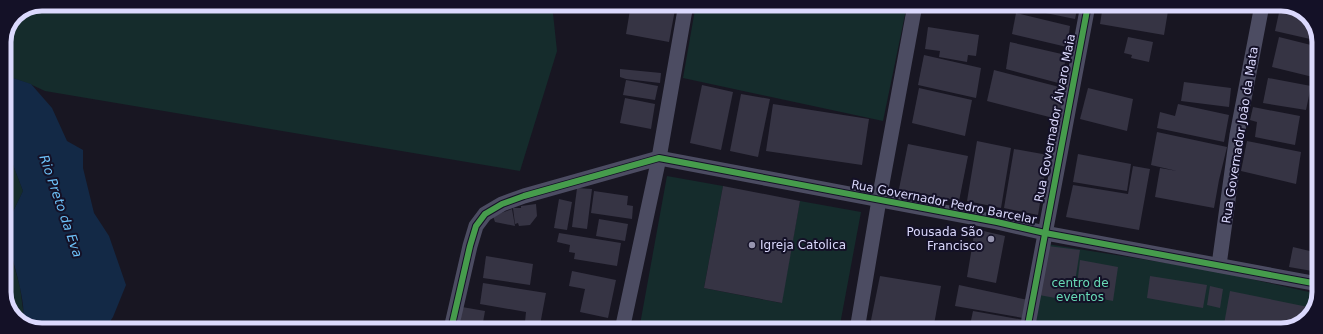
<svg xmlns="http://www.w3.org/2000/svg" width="1323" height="334" font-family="'DejaVu Sans',sans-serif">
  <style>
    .green { fill: #152c2c }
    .water { fill: #132946 }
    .building { fill: #363444 }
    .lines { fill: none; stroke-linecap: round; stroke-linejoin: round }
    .minor { stroke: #4c4c62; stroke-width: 15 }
    .cycleway-casing { stroke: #141127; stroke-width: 8 }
    .cycleway { stroke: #469c4c; stroke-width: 6 }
    .poi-dot { fill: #9795b0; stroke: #141127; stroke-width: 1.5 }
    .labels { text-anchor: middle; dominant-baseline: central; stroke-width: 4; stroke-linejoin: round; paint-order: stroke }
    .street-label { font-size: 12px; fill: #dbd9fd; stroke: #141127 }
    .poi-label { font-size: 12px; fill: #dbd9fd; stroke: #141127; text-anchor: end }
    .park-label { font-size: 12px; fill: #68dab6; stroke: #141127 }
    .water-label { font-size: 13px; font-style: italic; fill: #6dc0f7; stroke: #141127 }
    .rim { fill: none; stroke: #dbd9fd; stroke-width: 5 }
  </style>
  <rect width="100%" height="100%" fill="#181622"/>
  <g class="green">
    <path d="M42 4H552L557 51 520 171 45 91 30 84 4 75V42L15 15Z"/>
    <path d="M696 4 907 5 883 121 683 78Z"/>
    <path d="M4 153 10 157 23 191 4 230 20 287 24 317 20 321 14 317 4 297Z"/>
    <path d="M667 176 723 186 704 288 781 303 800 201 861 212 839 330H639Z"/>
    <path d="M1047 244 1210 270 1318 294V299L1306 321 1281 330H1031Z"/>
  </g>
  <path class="water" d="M4 75 31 84 52 108 67 141 83 150V168L94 213 109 236 126 285 113 317 105 329H35L22 322C29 306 9 249 4 230L23 191 10 157 4 153Z"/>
  <g class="building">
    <path d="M631 4H676L669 42 626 34Z"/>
    <path d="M1011 5H1078L1075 19 1011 6Z"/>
    <path d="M1103 5H1169L1164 35 1100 24Z"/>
    <path d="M1280 8 1303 13 1309 17 1319 37V41L1275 31Z"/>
    <path d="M1016 13 1070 26 1067 47 1012 34Z"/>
    <path d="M928 27 979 35 976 56 968 55 967 62 939 57 940 51 925 49Z"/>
    <path d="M1128 37 1153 42 1149 62 1131 58 1132 55 1124 53Z"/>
    <path d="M1279 37 1319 47V68L1317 78 1272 67Z"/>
    <path d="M1010 42 1066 55 1062 84 1006 69Z"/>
    <path d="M924 55 981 68 976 98 918 85Z"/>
    <path d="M620 69 661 73 660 83 626 79 620 77Z"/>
    <path d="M994 70 1067 89 1061 120 987 101Z"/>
    <path d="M1268 78 1311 86 1306 110 1263 103Z"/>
    <path d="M626 80 658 86 655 100 623 95Z"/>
    <path d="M1184 82 1231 88 1229 107 1181 101Z"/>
    <path d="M702 85 733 92 721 150 690 143Z"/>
    <path d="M1317 87H1319V112L1312 111Z"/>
    <path d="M919 88 972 100 965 136 912 123Z"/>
    <path d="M1088 88 1133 99 1127 131 1080 119Z"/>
    <path d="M741 94 770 99 758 157 730 151Z"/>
    <path d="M625 98 655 104 651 129 620 123Z"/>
    <path d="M773 104 869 119 862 165 766 151Z"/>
    <path d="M1178 104 1229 115 1224 142 1157 128 1160 112 1175 116Z"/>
    <path d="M1253 107 1300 116 1295 145 1255 137 1257 122 1250 120Z"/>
    <path d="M1157 132 1227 147 1219 180 1214 208 1155 197 1160 168 1177 171 1151 165Z"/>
    <path d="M977 141 1011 148 1001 208 967 201Z"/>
    <path d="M1247 141 1301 152 1296 184 1241 171Z"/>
    <path d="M908 144 968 156 959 201 899 189Z"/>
    <path d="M1014 149 1048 155 1038 215 1004 208Z"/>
    <path d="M1078 154 1131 164 1127 191 1073 182Z"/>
    <path d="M1314 163 1318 164V184L1312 183Z"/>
    <path d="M1133 166 1150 169 1139 230 1066 217 1073 185 1128 194Z"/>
    <path d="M723 186 800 201 782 303 704 288Z"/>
    <path d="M577 188 592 189 587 229 572 227Z"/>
    <path d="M594 191 628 196 627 205 633 206 632 219 591 213Z"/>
    <path d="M559 199 572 202 567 230 554 228Z"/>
    <path d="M536 204 537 216 530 225 519 226 518 223 515 224 513 208H521V206Z"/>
    <path d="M512 209 515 226 495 222 493 216Z"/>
    <path d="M599 219 628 224 625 241 596 236Z"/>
    <path d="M975 229 1005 236 996 283 967 277Z"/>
    <path d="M559 233 621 243 617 266 574 259 575 253 569 252 570 245 557 242Z"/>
    <path d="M1048 246 1080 250 1072 301 1039 295Z"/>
    <path d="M1293 247 1318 253V272L1289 267Z"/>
    <path d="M486 256 533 264 530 285 483 278Z"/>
    <path d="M1080 260 1118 267 1113 301 1076 294Z"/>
    <path d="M572 271 616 280 608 318 580 312 585 289 569 286Z"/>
    <path d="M880 276 941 286 933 330H869Z"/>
    <path d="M1150 276 1207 285 1203 308 1147 298Z"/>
    <path d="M483 283 546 293 540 325 525 322 526 312 480 304Z"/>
    <path d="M959 285 1028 300 1023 318 955 306Z"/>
    <path d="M1210 286 1223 289 1220 308 1207 305Z"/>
    <path d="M1230 291 1313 308 1306 321 1281 330H1223Z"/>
    <path d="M462 307 485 311 482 328 460 324Z"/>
    <path d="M973 311 1024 320 1022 330H969Z"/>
    <path d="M589 322 603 325 602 330H587Z"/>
  </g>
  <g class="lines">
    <g class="minor">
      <path d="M1219 265 1237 135 1262 5"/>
      <path d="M451 329 470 246 476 226 485 214 502 204 524 196 659 158 997 222 1045 233 1318 284"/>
      <path d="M622 330 659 158 686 4"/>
      <path d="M857 330 879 200 915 5"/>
      <path d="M1027 330 1088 5"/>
    </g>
    <defs>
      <g id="cycleway">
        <path d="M451 329 470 246 476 226 485 214 502 204 524 196 659 158 997 222 1045 233 1318 284"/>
        <path d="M1027 330 1088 5"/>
      </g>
    </defs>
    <use href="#cycleway" class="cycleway-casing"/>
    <use href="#cycleway" class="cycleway"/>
  </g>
  <g class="poi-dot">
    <circle cx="991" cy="239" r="4"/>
    <circle cx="752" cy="245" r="4"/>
  </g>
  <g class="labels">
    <g class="street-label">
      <text transform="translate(1055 118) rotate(-79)">Rua Governador Álvaro Maia</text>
      <text transform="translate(1240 135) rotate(-81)">Rua Governador João da Mata</text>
      <text transform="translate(944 202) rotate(11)">Rua Governador Pedro Barcelar</text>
    </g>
    <g class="poi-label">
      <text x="983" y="232">Pousada São<tspan x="983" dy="14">Francisco</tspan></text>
      <text x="760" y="245" text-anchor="start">Igreja Catolica</text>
    </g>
    <g class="park-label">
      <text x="1080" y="283">centro de<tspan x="1080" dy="14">eventos</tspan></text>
    </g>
    <g class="water-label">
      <text transform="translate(61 206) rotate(71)">Rio Preto da Eva</text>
    </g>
  </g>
  <path d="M0 0H1323V334H0ZM42 11H1281A31 31 0 0 1 1312 42V292A31 31 0 0 1 1281 323H42A31 31 0 0 1 11 292V42A31 31 0 0 1 42 11Z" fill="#141127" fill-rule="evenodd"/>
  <path class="rim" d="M42 11H1281A31 31 0 0 1 1312 42V292A31 31 0 0 1 1281 323H42A31 31 0 0 1 11 292V42A31 31 0 0 1 42 11Z"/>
</svg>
